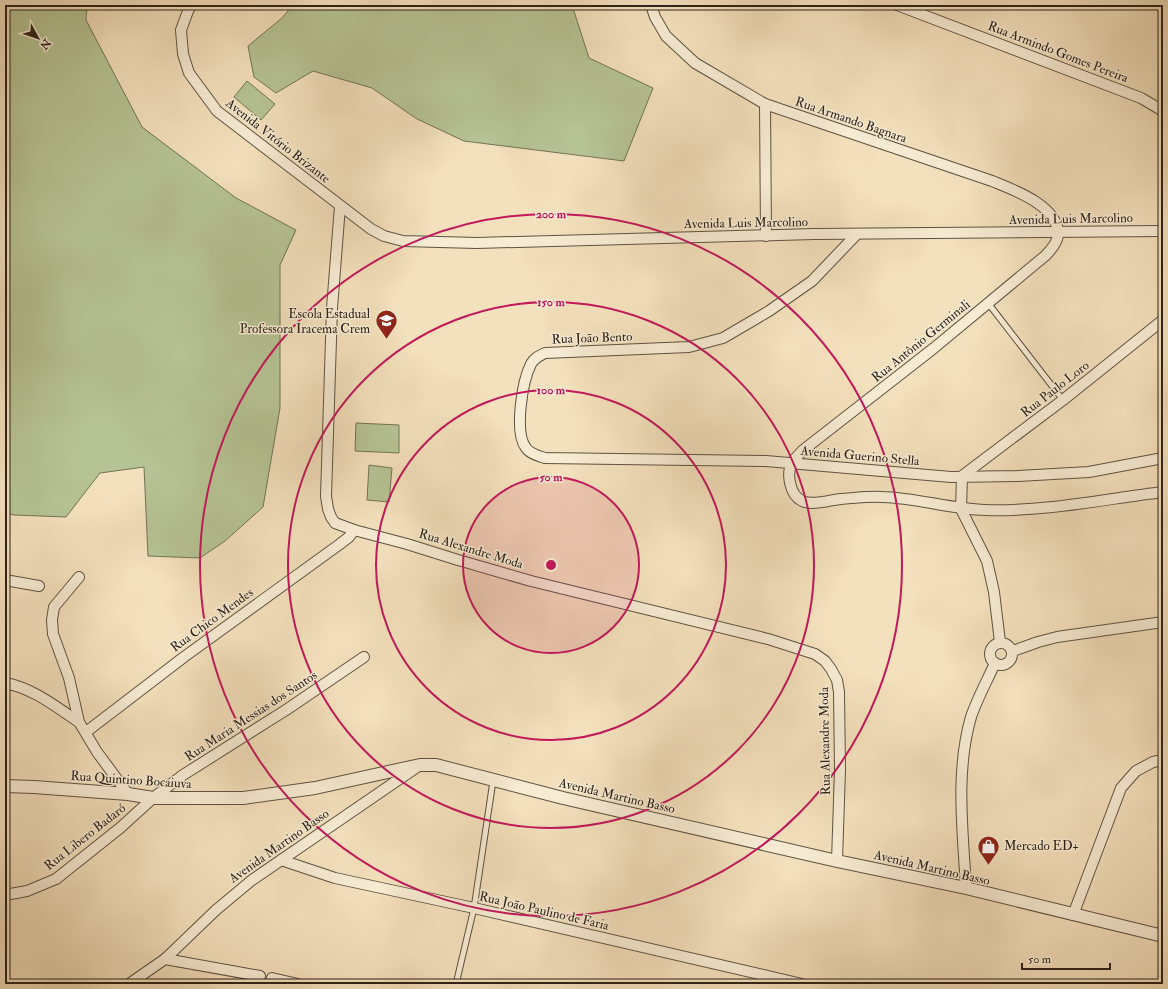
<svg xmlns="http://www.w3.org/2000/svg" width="1168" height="989" font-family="'IM FELL Double Pica',serif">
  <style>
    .green { fill: #b6c394; stroke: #727256 }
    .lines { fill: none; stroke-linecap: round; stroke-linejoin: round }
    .service-casing { stroke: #5e5242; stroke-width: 7 }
    .minor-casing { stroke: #5e5242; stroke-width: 12 }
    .tertiary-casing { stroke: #5e5242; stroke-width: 14 }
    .service { stroke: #f7ebd3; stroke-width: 5 }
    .minor { stroke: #f7ebd3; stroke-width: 10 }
    .tertiary { stroke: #f7ebd3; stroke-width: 12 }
    .ring { fill: none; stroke: #c2185b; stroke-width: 2 }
    .labels { text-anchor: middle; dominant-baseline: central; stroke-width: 3; stroke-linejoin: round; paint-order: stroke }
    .street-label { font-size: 13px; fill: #2d2219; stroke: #f7ebd3 }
    .poi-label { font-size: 13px; fill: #2d2219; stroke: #f7ebd3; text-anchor: end }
    .centre { fill: #c2185b; stroke: #f7ebd3; stroke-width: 2 }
    .ring-label { font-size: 12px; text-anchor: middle; font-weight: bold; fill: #c2185b; stroke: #f7ebd3; stroke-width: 3; stroke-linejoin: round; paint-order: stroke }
  </style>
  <rect width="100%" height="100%" fill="#f3e0bc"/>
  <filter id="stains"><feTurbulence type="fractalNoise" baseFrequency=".005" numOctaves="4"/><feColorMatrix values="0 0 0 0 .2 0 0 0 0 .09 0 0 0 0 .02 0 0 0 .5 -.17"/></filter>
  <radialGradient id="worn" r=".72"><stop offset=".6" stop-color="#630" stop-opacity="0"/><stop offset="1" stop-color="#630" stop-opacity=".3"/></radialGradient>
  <g class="green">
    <path d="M5 5H87L86 20 142 127 236 198 296 230 280 265V408L263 507 225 541 200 558 148 556 144 467 100 473 66 517 14 515 5 513Z"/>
    <path d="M293 5H572L589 58 653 88 624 161 464 141 417 119 372 88 313 71 276 93 254 77 248 46 282 18Z"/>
    <path d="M247 81 275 104 261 120 234 97Z"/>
    <path d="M356 423 399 425V453L355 451Z"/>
    <path d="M369 465 392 468 389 502 367 500Z"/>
  </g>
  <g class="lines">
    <defs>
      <g id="service">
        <path d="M988 303 1063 400"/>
        <path d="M456 984 474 908 493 781"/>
      </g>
      <g id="minor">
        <path d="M191 5 188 11 181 30 183 54 189 73 217 111 371 229 384 236 403 241 477 243 814 234 1163 231"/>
        <path d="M651 5 655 17 666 36 695 63 765 104 992 181C1014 190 1056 205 1058 232 1059 241 1051 250 1045 256L934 348 802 451C799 455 794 459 792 463 786 474 790 495 802 501 812 506 830 500 841 499 855 498 869 496 883 497 917 498 951 509 985 510 1044 512 1105 499 1163 492"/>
        <path d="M897 5 1141 98 1163 111"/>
        <path d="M765 104 766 236"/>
        <path d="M340 206 332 308 326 496 328 509 331 517 335 523 354 530 407 544 458 560 531 581 768 639 815 654 825 661 831 669 837 680 839 692 840 769 837 861"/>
        <path d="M856 235 812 281 769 311 723 338 689 347 545 353C539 356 534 358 531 364 522 382 514 433 526 448 530 454 539 456 545 458L766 461 951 477 1018 476 1089 472 1163 458"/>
        <path d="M79 577 54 607 52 620 53 634 69 678 79 722 97 752 128 794"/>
        <path d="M5 580 39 586"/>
        <path d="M1000 642 994 592 987 561 961 509 962 476 1063 400 1163 320"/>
        <circle cx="1001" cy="654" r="11"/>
        <path d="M1013 651 1038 642 1057 637 1163 622"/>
        <path d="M5 683C33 688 56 707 79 722"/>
        <path d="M86 732 184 657 340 544 349 537 354 530"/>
        <path d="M281 860 335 878 474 908 802 984"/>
        <path d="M966 888C963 832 955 772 971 717 977 699 987 681 995 663"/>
        <path d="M5 895 27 891 56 879 120 828 153 798 183 775 286 710 364 657"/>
        <path d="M1073 915 1121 788 1136 771 1153 762 1163 760"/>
        <path d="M165 959 260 976"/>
        <path d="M129 984 165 959 216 910 252 880 417 767"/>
        <path d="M272 984V978L298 984"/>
      </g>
      <path id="tertiary" d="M5 786 34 787 128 794 153 798H243L315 788 420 765H436L563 798 837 861 966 888 1163 936"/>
    </defs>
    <use href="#service" class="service-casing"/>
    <use href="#minor" class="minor-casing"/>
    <use href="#tertiary" class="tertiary-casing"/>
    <use href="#service" class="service"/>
    <use href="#minor" class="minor"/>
    <use href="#tertiary" class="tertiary"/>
  </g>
  <circle cx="551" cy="565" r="88" fill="#c2185b" fill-opacity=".12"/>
  <g class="ring">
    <circle cx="551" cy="565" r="88"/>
    <circle cx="551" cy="565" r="175"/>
    <circle cx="551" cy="565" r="263"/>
    <circle cx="551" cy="565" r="351"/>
  </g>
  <defs>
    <symbol id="school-pin" viewBox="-11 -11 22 30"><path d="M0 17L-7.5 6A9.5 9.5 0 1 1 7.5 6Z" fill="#8f2418" stroke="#f7ebd3"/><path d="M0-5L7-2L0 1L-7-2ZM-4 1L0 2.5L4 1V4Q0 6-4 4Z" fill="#fff"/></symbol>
    <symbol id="shop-pin" viewBox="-11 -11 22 30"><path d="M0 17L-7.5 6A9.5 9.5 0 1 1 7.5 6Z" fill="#8f2418" stroke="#f7ebd3"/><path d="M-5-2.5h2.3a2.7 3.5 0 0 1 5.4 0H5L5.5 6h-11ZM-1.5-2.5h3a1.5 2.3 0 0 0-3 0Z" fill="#fff"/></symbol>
  </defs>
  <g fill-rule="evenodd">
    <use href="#school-pin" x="374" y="308" width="25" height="34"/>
    <use href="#shop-pin" x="976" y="834" width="25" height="34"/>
  </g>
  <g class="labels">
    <g class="street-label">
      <text transform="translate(1058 52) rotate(21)">Rua Armindo Gomes Pereira</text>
      <text transform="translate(851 120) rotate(19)">Rua Armando Bagnara</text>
      <text transform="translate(278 141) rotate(38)">Avenida Vitório Brizante</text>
      <text transform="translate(1071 219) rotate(-1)">Avenida Luis Marcolino</text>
      <text transform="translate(746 223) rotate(-1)">Avenida Luis Marcolino</text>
      <text transform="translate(592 338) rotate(-2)">Rua João Bento</text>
      <text transform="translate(921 341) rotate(-39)">Rua Antônio Germinali</text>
      <text transform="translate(1055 389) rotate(-38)">Rua Paulo Loro</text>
      <text transform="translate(860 456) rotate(5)">Avenida Guerino Stella</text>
      <text transform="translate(471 549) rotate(17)">Rua Alexandre Moda</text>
      <text transform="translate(212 620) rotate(-36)">Rua Chico Mendes</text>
      <text transform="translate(251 716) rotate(-33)">Rua Maria Messias dos Santos</text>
      <text transform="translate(825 741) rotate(-91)">Rua Alexandre Moda</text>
      <text transform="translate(131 780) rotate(4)">Rua Quintino Bocaiuva</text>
      <text transform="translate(617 796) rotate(13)">Avenida Martino Basso</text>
      <text transform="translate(85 837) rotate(-38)">Rua Libero Badaró</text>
      <text transform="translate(279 846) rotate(-35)">Avenida Martino Basso</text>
      <text transform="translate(932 868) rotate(13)">Avenida Martino Basso</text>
      <text transform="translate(544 911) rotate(13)">Rua João Paulino de Faria</text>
    </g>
    <g class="poi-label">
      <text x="370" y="314">Escola Estadual<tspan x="370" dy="15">Professora Iracema Crem</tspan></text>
      <text x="1004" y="846" text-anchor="start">Mercado ED+</text>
    </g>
  </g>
  <circle cx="551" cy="565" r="6" class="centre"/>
  <g class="ring-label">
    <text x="551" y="218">200 m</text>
    <text x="551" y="306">150 m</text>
    <text x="551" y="394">100 m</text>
    <text x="551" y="481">50 m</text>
  </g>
  <rect width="1168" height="989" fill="none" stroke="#f3e0bc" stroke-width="20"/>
  <rect x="6" y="6" width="1156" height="977" fill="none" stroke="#2d2219" stroke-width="2"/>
  <rect x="10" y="10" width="1148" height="969" fill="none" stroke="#2d2219"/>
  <g transform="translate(38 38) rotate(130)" stroke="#f7ebd3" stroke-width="3" paint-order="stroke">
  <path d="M0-3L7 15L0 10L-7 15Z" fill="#2d2219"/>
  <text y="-6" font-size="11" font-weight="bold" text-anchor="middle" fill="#2d2219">N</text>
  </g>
  <path d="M1022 963v6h88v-6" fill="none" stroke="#2d2219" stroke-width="2"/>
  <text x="1028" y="963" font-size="12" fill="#2d2219" stroke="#f7ebd3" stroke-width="3" paint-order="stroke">50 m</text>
  <rect width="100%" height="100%" filter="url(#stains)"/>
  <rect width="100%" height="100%" fill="url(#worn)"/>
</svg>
